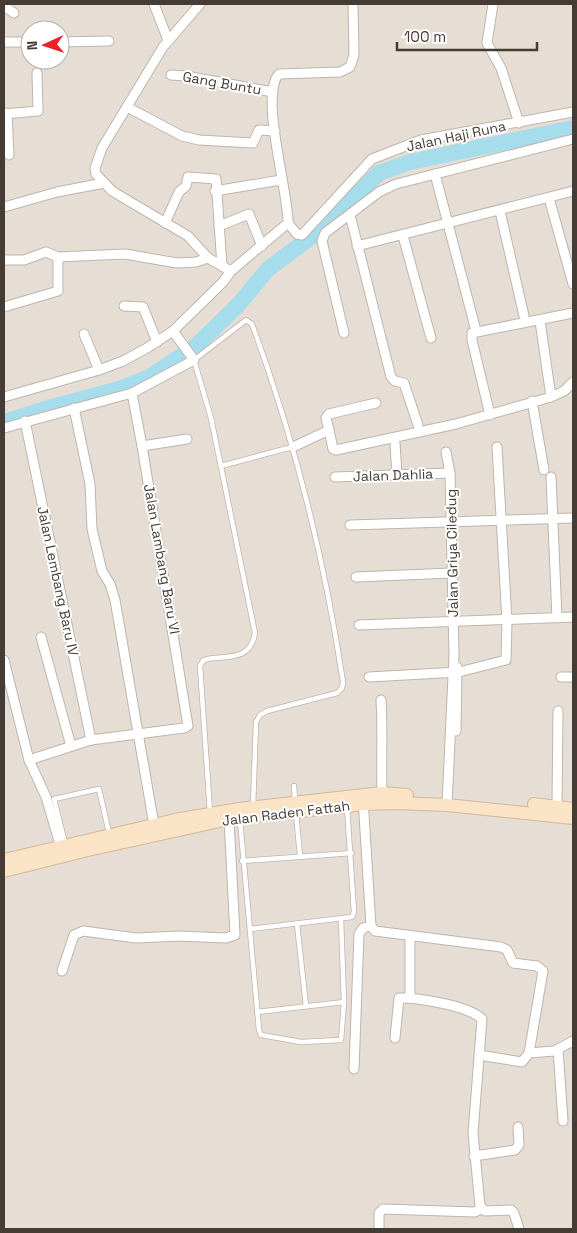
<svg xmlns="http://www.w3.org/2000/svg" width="577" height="1233" font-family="'Space Grotesk',sans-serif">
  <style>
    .residential { fill: #e6ddd4; fill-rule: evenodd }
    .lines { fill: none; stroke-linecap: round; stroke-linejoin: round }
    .river { stroke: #a5ddec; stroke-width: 16 }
    .service-casing { stroke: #c0b5ac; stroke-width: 6 }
    .minor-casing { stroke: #c0b5ac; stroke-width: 11 }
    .secondary-casing { stroke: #d3b89a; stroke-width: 14 }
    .service { stroke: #fff; stroke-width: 4.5 }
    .minor { stroke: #fff; stroke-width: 9 }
    .secondary { stroke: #fbe4c6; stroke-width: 12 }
    .labels { text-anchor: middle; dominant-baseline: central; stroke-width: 4; stroke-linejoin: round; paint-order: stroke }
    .street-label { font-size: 14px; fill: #443c35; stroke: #fff }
  </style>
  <rect width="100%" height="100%" fill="#f2ece6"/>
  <path class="residential" d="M4 4H573V1229H4ZM30 30H60V60H30Z"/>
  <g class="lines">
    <path class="river" d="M4 422 48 408 119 389 148 378 196 346 239 304 268 269 327 225 379 173 410 162 573 128"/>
    <defs>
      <g id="service">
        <path d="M221 466 292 447"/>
        <path d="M294 786 295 800"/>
        <path d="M210 812 200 666 203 661 207 659C229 656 251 660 255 633L211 418 194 360 246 320 252 324C294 438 325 562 343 682L342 688 337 693 267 711 260 715 256 722 253 807"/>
        <path d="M296 813 300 856"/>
        <path d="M240 820 259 1030 261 1035 301 1042 341 1040 344 1002 341 919"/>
        <path d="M65 843 54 799 99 789 109 833"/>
        <path d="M242 861 352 853"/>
        <path d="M297 924 306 1006"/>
        <path d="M250 929 352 917 354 912 347 807"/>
        <path d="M257 1012 344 1002"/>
      </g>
      <g id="minor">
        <path d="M154 4 168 40"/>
        <path d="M200 4 163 47 102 148 95 168 96 174 112 191 188 236 208 258 231 271"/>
        <path d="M493 4 487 43 501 68 519 123"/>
        <path d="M4 6 14 13"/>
        <path d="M4 42H30"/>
        <path d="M60 42 109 41"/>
        <path d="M171 75 186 76 273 92"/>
        <path d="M127 107 182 136 199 140 253 143 259 130 275 131"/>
        <path d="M7 113 9 155"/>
        <path d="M4 114 38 111 37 73"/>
        <path d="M435 174 475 327"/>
        <path d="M215 191 281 180"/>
        <path d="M549 198 573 284"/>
        <path d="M4 207 57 192 104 183"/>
        <path d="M500 211 524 316"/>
        <path d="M350 215 391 377 395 381 404 383 418 425"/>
        <path d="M165 223 179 192 186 186 188 177 216 179 222 266"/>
        <path d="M288 223 297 234 302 235 372 159 421 140 573 112"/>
        <path d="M219 226 249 214 262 246"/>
        <path d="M403 236 431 338"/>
        <path d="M357 246 573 191"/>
        <path d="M4 260H24L46 252 58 257 125 254 177 263 196 262 208 258"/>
        <path d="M124 306 143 307 157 342"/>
        <path d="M4 307 58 291V257"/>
        <path d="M540 321 551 397 564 391 573 382"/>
        <path d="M344 333 322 241 325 233 379 192 396 184 573 139"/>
        <path d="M84 334 99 370"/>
        <path d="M4 397 99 370 123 361 147 348 173 331 223 282 231 271 288 223C289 194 259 95 279 74L340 72 350 67 354 55 353 4"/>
        <path d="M532 401 544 470"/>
        <path d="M74 408 90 484 92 529 102 571 110 584 115 600 154 825"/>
        <path d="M490 415 472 340V333L573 313"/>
        <path d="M25 421 91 740"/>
        <path d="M4 428 132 393 194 360 173 331"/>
        <path d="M329 430 326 418 329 414 376 403"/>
        <path d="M395 443 397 475"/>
        <path d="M142 446 187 439"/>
        <path d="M293 447 329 430 333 449 336 450 456 424 551 397"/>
        <path d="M446 452 450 473 454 655 447 805"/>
        <path d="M335 477 450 473"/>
        <path d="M551 477 557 618"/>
        <path d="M350 525 573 518"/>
        <path d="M356 577 452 573"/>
        <path d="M359 625 573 617"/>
        <path d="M41 637 71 746"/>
        <path d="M4 660 29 760 46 797 62 851"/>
        <path d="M369 677 459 672 506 660 507 621 497 447"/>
        <path d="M561 677H573"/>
        <path d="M381 700C383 731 381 762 382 793"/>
        <path d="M456 731 457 667"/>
        <path d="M29 760 91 740 184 728 188 726 142 446 132 393"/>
        <path d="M363 799 371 926 375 931 501 947 507 950 513 963 537 966 543 971 529 1053 522 1062 479 1055"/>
        <path d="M557 806 558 711"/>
        <path d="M62 971 74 935 83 931 136 938 179 936 226 938 235 935 229 819"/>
        <path d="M410 998V936"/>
        <path d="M395 1038 399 998C419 998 467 1005 482 1019L473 1133 480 1206 485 1211 511 1210 514 1213 519 1229"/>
        <path d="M558 1049 563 1121"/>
        <path d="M529 1053 554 1051 573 1041"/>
        <path d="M354 1069 359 934 363 928 371 926"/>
        <path d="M474 1156 515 1150 519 1145 518 1127"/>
        <path d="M379 1229V1213L383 1209 475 1212 481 1209"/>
      </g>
      <g id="secondary">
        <path d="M534 804 573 809"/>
        <path d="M4 860 175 820 239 809 382 793 407 795"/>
        <path d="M4 871 88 850 229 819 364 804 397 803 447 805 573 818"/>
      </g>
    </defs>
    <use href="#service" class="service-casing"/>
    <use href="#minor" class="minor-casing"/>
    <use href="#secondary" class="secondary-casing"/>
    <use href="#service" class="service"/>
    <use href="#minor" class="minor"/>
    <use href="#secondary" class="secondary"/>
  </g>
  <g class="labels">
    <g class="street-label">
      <text transform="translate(222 83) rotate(10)">Gang Buntu</text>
      <text transform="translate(456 136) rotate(-12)">Jalan Haji Runa</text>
      <text transform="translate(393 475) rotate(-2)">Jalan Dahlia</text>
      <text transform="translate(452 553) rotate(-91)">Jalan Griya Ciledug</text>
      <text transform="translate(162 559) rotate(80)">Jalan Lambang Baru VI</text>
      <text transform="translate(58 581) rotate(78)">Jalan Lembang Baru IV</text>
      <text transform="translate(286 813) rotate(-7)">Jalan Raden Fattah</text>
    </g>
  </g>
  <rect width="577" height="1233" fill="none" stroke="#443c35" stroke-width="10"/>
  <g transform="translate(45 45) rotate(267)"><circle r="24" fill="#ffffff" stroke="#b4b1ae"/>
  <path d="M0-4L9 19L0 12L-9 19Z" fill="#ee202a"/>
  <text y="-8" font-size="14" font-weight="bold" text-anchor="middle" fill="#443c35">N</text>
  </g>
  <path d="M397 42v8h140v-8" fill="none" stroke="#443c35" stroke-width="2.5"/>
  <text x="404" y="42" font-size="15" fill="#443c35" stroke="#ffffff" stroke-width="4" paint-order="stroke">100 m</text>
</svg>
